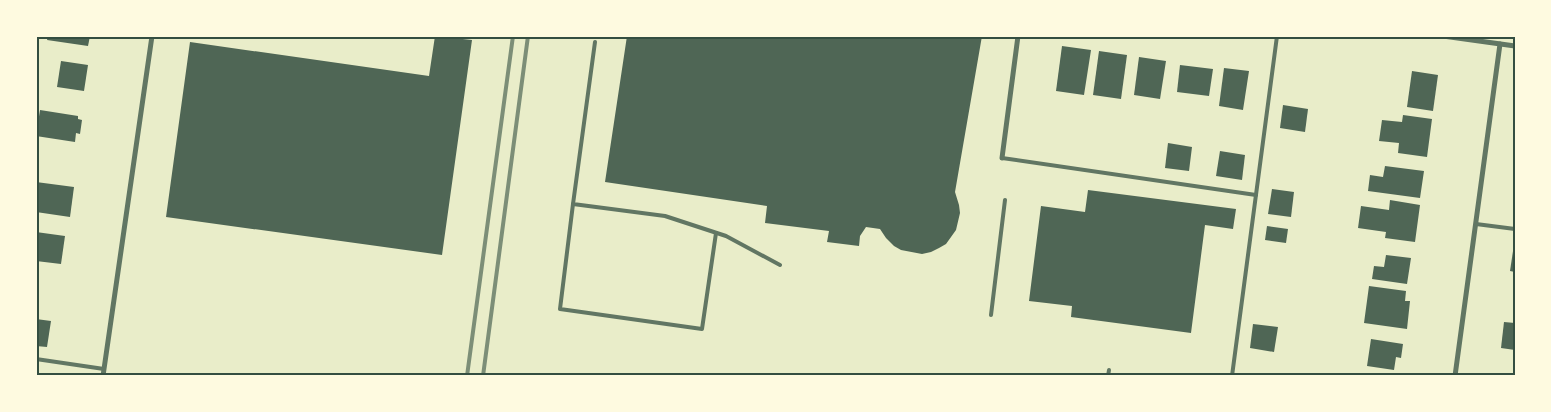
<svg xmlns="http://www.w3.org/2000/svg" width="1551" height="412" font-family="'IBM Plex Sans',sans-serif">
  <style>
    .building { fill: #4f6655 }
    .lines { fill: none; stroke-linecap: round; stroke-linejoin: round }
    .service { stroke: #617663; stroke-width: 4 }
    .minor { stroke: #617663; stroke-width: 5 }
    .rail { stroke: #7c8e77; stroke-width: 4 }
    .neatline { fill: none; stroke: #344e41; stroke-width: 2 }
  </style>
  <rect width="100%" height="100%" fill="#e9edc9"/>
  <g class="building">
    <path d="M48 36H90L88 46 47 40Z"/>
    <path d="M435 36 472 40 442 255 166 217 190 42 429 76Z"/>
    <path d="M627 36H982L955 192 959 205 960 213 956 230 946 244 939 248 931 252 922 254 901 250 894 246 886 238 880 229 866 227 860 236 859 246 827 242 829 231 765 223 767 206 605 182Z"/>
    <path d="M1062 46 1091 50 1084 95 1056 91Z"/>
    <path d="M1099 51 1127 55 1121 99 1093 95Z"/>
    <path d="M1139 57 1166 61 1160 99 1134 95Z"/>
    <path d="M61 61 88 65 84 91 57 87Z"/>
    <path d="M1180 65 1213 69 1209 96 1177 92Z"/>
    <path d="M1224 68 1249 71 1243 110 1219 106Z"/>
    <path d="M1412 71 1438 75 1433 111 1407 107Z"/>
    <path d="M1283 105 1308 109 1305 132 1280 128Z"/>
    <path d="M40 110 78 116V119L82 120 80 134 76 133 75 142 36 136Z"/>
    <path d="M1403 115 1432 119 1427 157 1398 153 1399 143 1379 141 1382 120 1402 122Z"/>
    <path d="M1168 143 1192 147 1189 171 1165 168Z"/>
    <path d="M1220 151 1245 155 1242 180 1216 176Z"/>
    <path d="M1385 166 1424 171 1420 198 1368 191 1370 175 1383 177Z"/>
    <path d="M36 182 74 187 70 217 36 212Z"/>
    <path d="M1272 189 1294 192 1291 217 1268 214Z"/>
    <path d="M1088 190 1236 209 1233 229 1205 225 1191 333 1071 317 1072 306 1029 301 1041 206 1085 212Z"/>
    <path d="M1390 200 1420 205 1415 242 1385 238 1386 232 1358 228 1361 206 1389 210Z"/>
    <path d="M1267 226 1288 229 1286 243 1265 240Z"/>
    <path d="M36 232 65 236 61 264 36 261Z"/>
    <path d="M1513 251 1515 252V272L1510 271Z"/>
    <path d="M1386 255 1411 258 1407 284 1372 279 1374 266 1384 267Z"/>
    <path d="M1369 286 1406 291 1405 301H1410L1407 329 1364 323Z"/>
    <path d="M36 319 51 321 47 347 36 346Z"/>
    <path d="M1504 322 1515 323V350L1501 348Z"/>
    <path d="M1253 324 1278 327 1274 352 1250 348Z"/>
    <path d="M1371 339 1403 344 1401 358 1396 357 1394 370 1367 366Z"/>
  </g>
  <g class="lines">
    <g class="service">
      <path d="M595 42 573 204 665 216 726 236 780 265"/>
      <path d="M1002 158 1256 195"/>
      <path d="M573 204 560 309 702 329 716 233"/>
      <path d="M1476 224 1515 229"/>
      <path d="M991 315 1005 200"/>
      <path d="M36 359 104 369"/>
      <path d="M1108 376 1109 370"/>
      <path d="M1232 376 1277 36"/>
    </g>
    <g class="minor">
      <path d="M1443 36 1515 46"/>
      <path d="M1002 158 1018 36"/>
      <path d="M103 376 152 36"/>
      <path d="M1455 376 1500 44"/>
    </g>
    <g class="rail">
      <path d="M467 376 513 36"/>
      <path d="M483 376 528 36"/>
    </g>
  </g>
  <rect width="1551" height="412" fill="none" stroke="#fefae0" stroke-width="75"/>
  <rect x="38" y="38" width="1476" height="336" class="neatline"/>
</svg>
